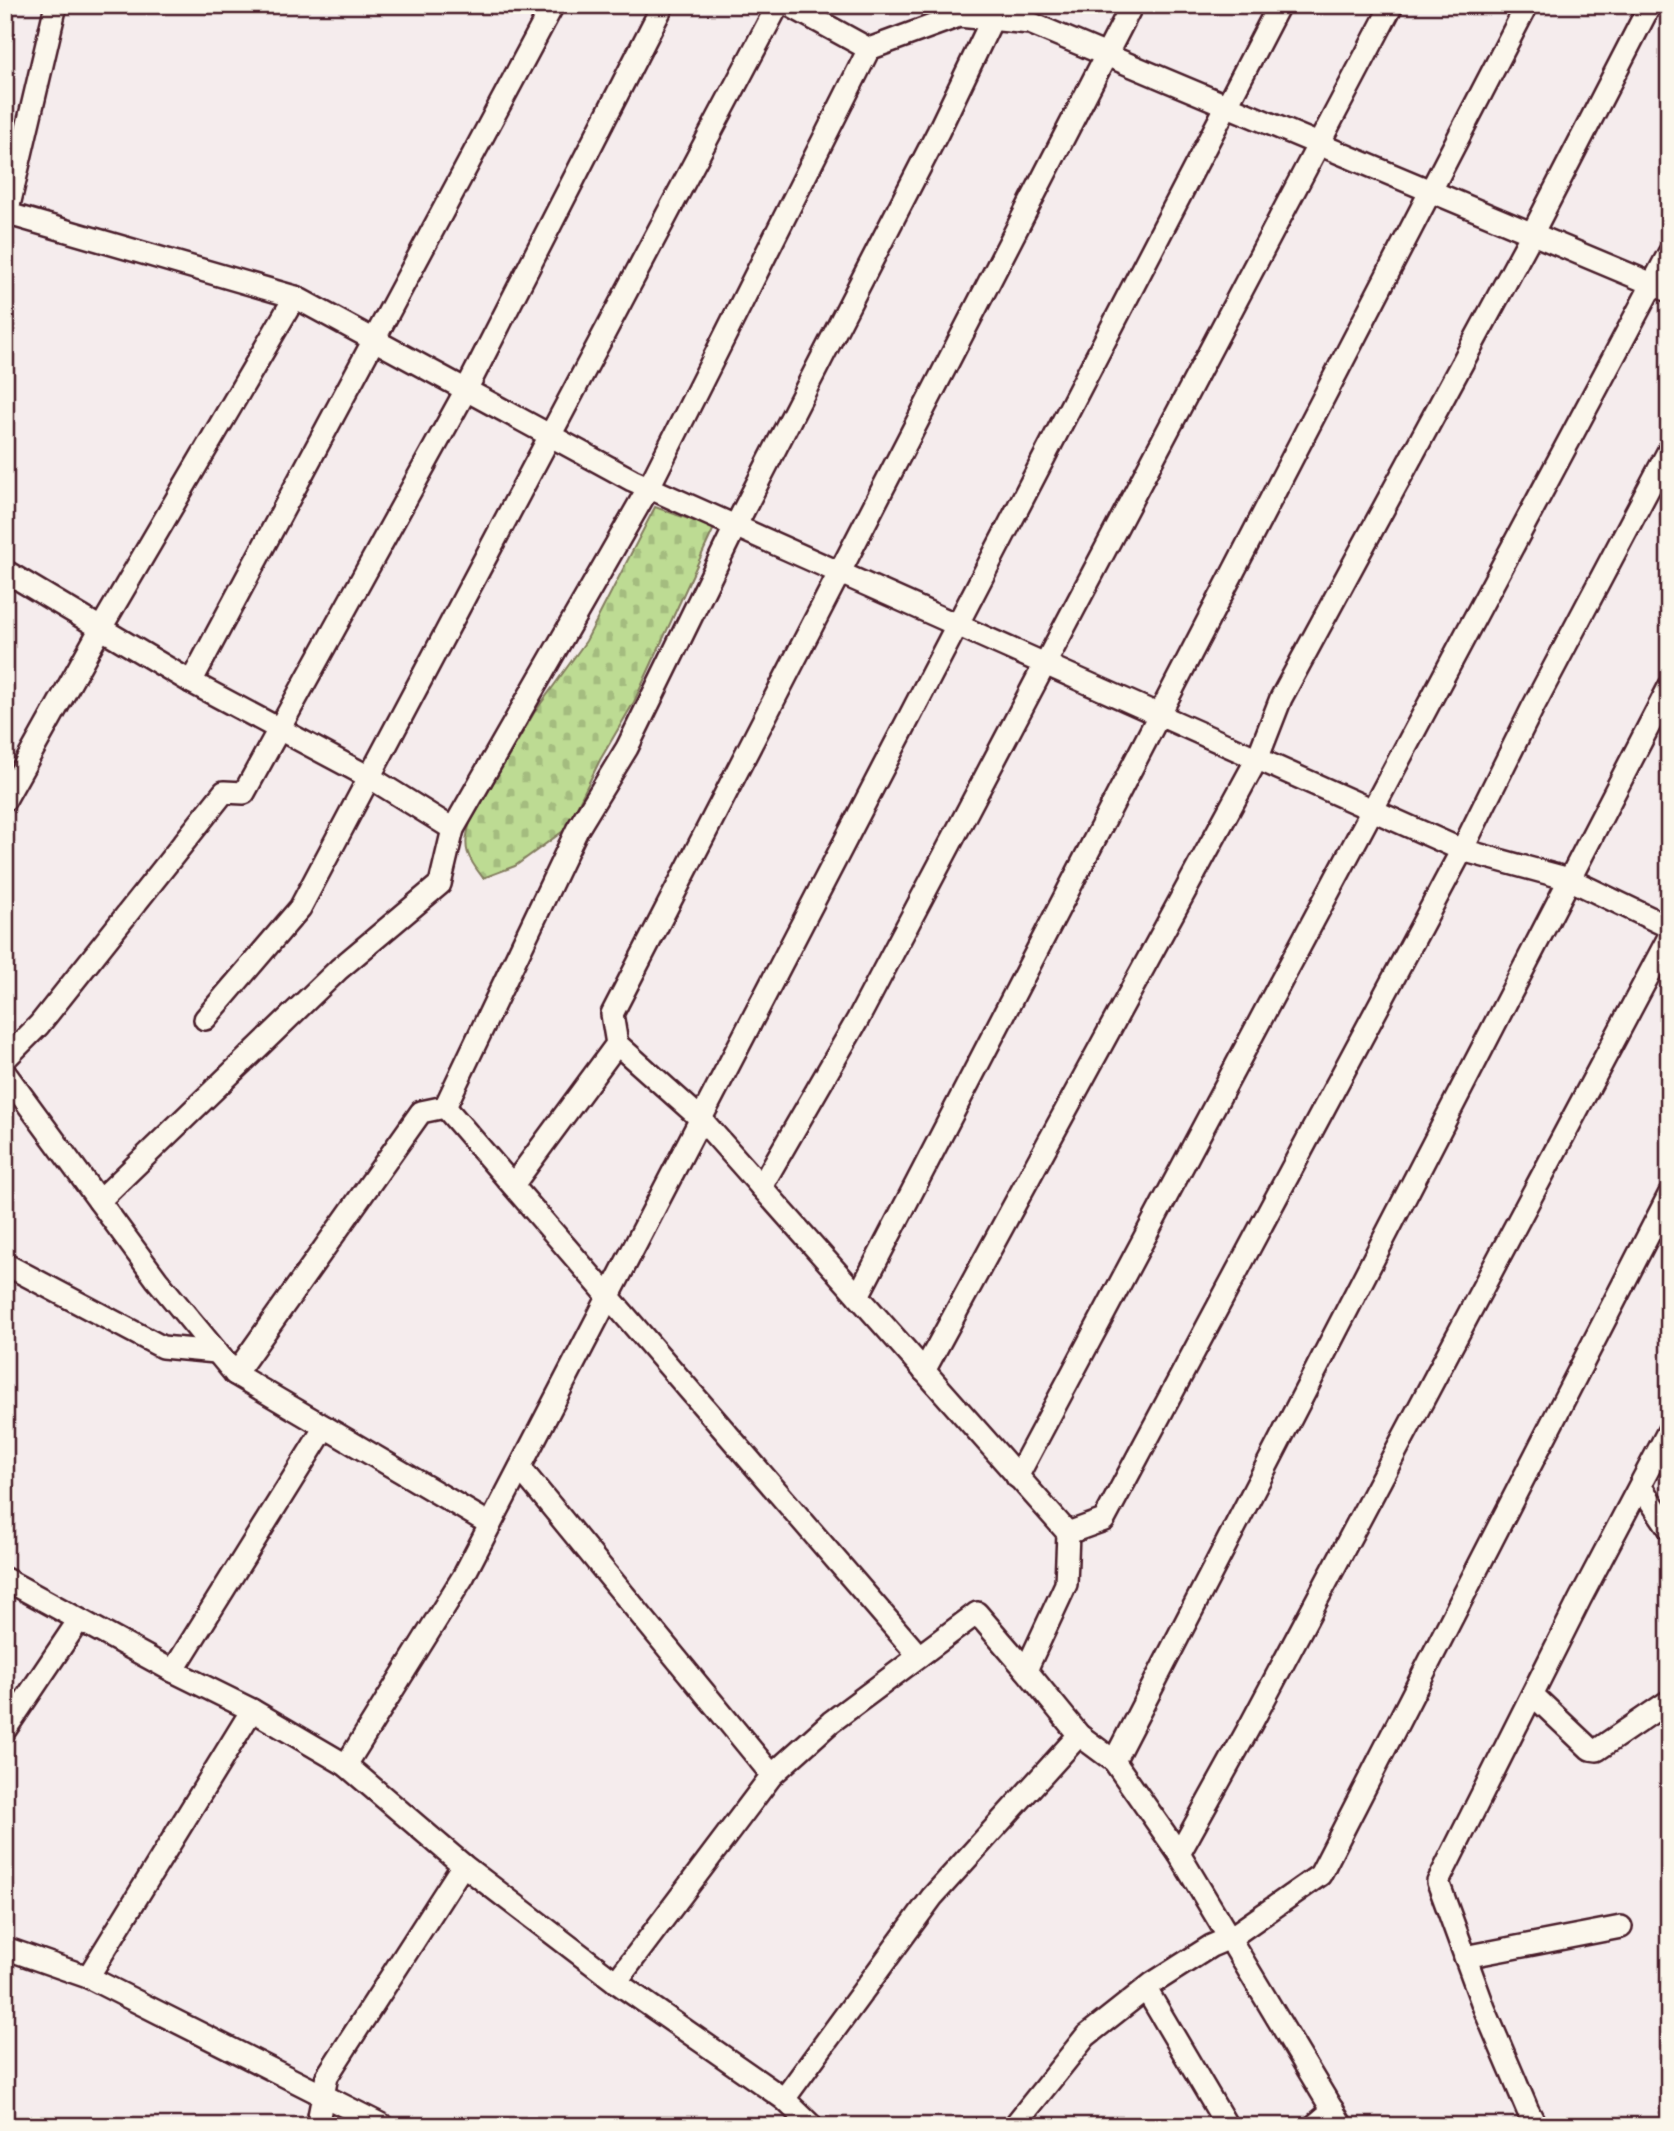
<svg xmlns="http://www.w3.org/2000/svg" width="1674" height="2131" font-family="Dekko,sans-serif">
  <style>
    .cemetery { fill: url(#cemetery-stones); stroke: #847d5f; stroke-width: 2 }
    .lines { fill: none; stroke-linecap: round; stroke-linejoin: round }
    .minor-casing { stroke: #4a1f2b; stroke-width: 26 }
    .minor { stroke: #fbf7ec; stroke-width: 21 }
  </style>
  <defs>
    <pattern id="cemetery-stones" width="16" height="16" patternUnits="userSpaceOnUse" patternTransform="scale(1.75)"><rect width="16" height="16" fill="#bddb93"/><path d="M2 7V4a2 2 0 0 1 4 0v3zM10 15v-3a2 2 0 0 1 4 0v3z" fill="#a4bc7f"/></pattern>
  </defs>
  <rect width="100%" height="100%" fill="#f5eced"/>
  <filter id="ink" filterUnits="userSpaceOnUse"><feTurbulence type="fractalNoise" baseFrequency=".0143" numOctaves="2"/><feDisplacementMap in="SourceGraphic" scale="14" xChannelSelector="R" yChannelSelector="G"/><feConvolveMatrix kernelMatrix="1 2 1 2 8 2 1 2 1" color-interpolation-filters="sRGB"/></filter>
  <g filter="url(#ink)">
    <path class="cemetery" d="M655 507 714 528 634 702 600 760 566 829 515 866 483 878C467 857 462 848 470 823L534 713 586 641Z"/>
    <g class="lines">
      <defs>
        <g id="minor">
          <path d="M789 5 869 49 959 16 1030 23 1669 291"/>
          <path d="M5 213 295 297 632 480 1462 850 1569 879 1669 927"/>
          <path d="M7 214 56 5"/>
          <path d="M5 571 191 682 371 778 453 829"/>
          <path d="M191 682 553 5"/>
          <path d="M5 800 101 628 295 297"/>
          <path d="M205 1019 300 908 778 5"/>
          <path d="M617 1044 701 1119 1068 1533 1066 1584 1026 1670 1079 1735 1114 1761 1179 1854 1342 2126"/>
          <path d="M5 1059 39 1025 224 792 244 793 466 390 663 5"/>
          <path d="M5 1073 157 1280 235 1374 490 1524"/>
          <path d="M445 1107 919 1656"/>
          <path d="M513 1185 617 1044 612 1014 1132 5"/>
          <path d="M761 1187 858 1019 1392 5"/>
          <path d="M99 1201 339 969 440 884 453 829 649 487 869 49"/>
          <path d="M5 1264 162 1347 216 1352"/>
          <path d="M858 1296 1527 5"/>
          <path d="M924 1371 1258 757 1281 698 1532 234 1650 5"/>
          <path d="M235 1374 421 1112 445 1107 577 830 627 748 737 523 938 132 999 5"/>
          <path d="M520 1468 772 1775"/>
          <path d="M1017 1477 1669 253"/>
          <path d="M1640 1486 1669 1528"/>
          <path d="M1068 1533 1104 1520 1462 850 1532 709 1669 450"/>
          <path d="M5 1579 173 1671 252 1710 346 1765 463 1865 616 1982 784 2099 812 2126"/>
          <path d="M173 1671 325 1427"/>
          <path d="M1533 1695 1590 1749 1597 1750 1669 1701"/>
          <path d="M5 1730 79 1620"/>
          <path d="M1114 1761 1669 687"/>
          <path d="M346 1765 463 1577 1279 5"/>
          <path d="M1179 1854 1251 1724 1669 937"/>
          <path d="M5 1948 88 1977 384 2126"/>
          <path d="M1465 1957 1621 1927"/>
          <path d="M88 1977 252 1710"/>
          <path d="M616 1982 772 1775 831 1722 977 1613 1026 1670"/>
          <path d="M1146 1989 1227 2126"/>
          <path d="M784 2099 932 1897 1079 1735"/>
          <path d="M317 2126 327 2076 463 1865"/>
          <path d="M1014 2126 1086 2036 1153 1983 1211 1946 1230 1938 1320 1875 1669 1195"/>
          <path d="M1314 2126 1333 2110"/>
          <path d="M1536 2126 1528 2111 1484 2008 1438 1882 1580 1599 1669 1430"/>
        </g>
      </defs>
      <use href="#minor" class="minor-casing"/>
      <use href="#minor" class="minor"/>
    </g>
  </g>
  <rect width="1674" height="2131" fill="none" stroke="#fbf7ec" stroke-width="28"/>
  <rect x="14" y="14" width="1646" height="2103" fill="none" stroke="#4a1f2b" stroke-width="2.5" filter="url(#ink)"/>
</svg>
